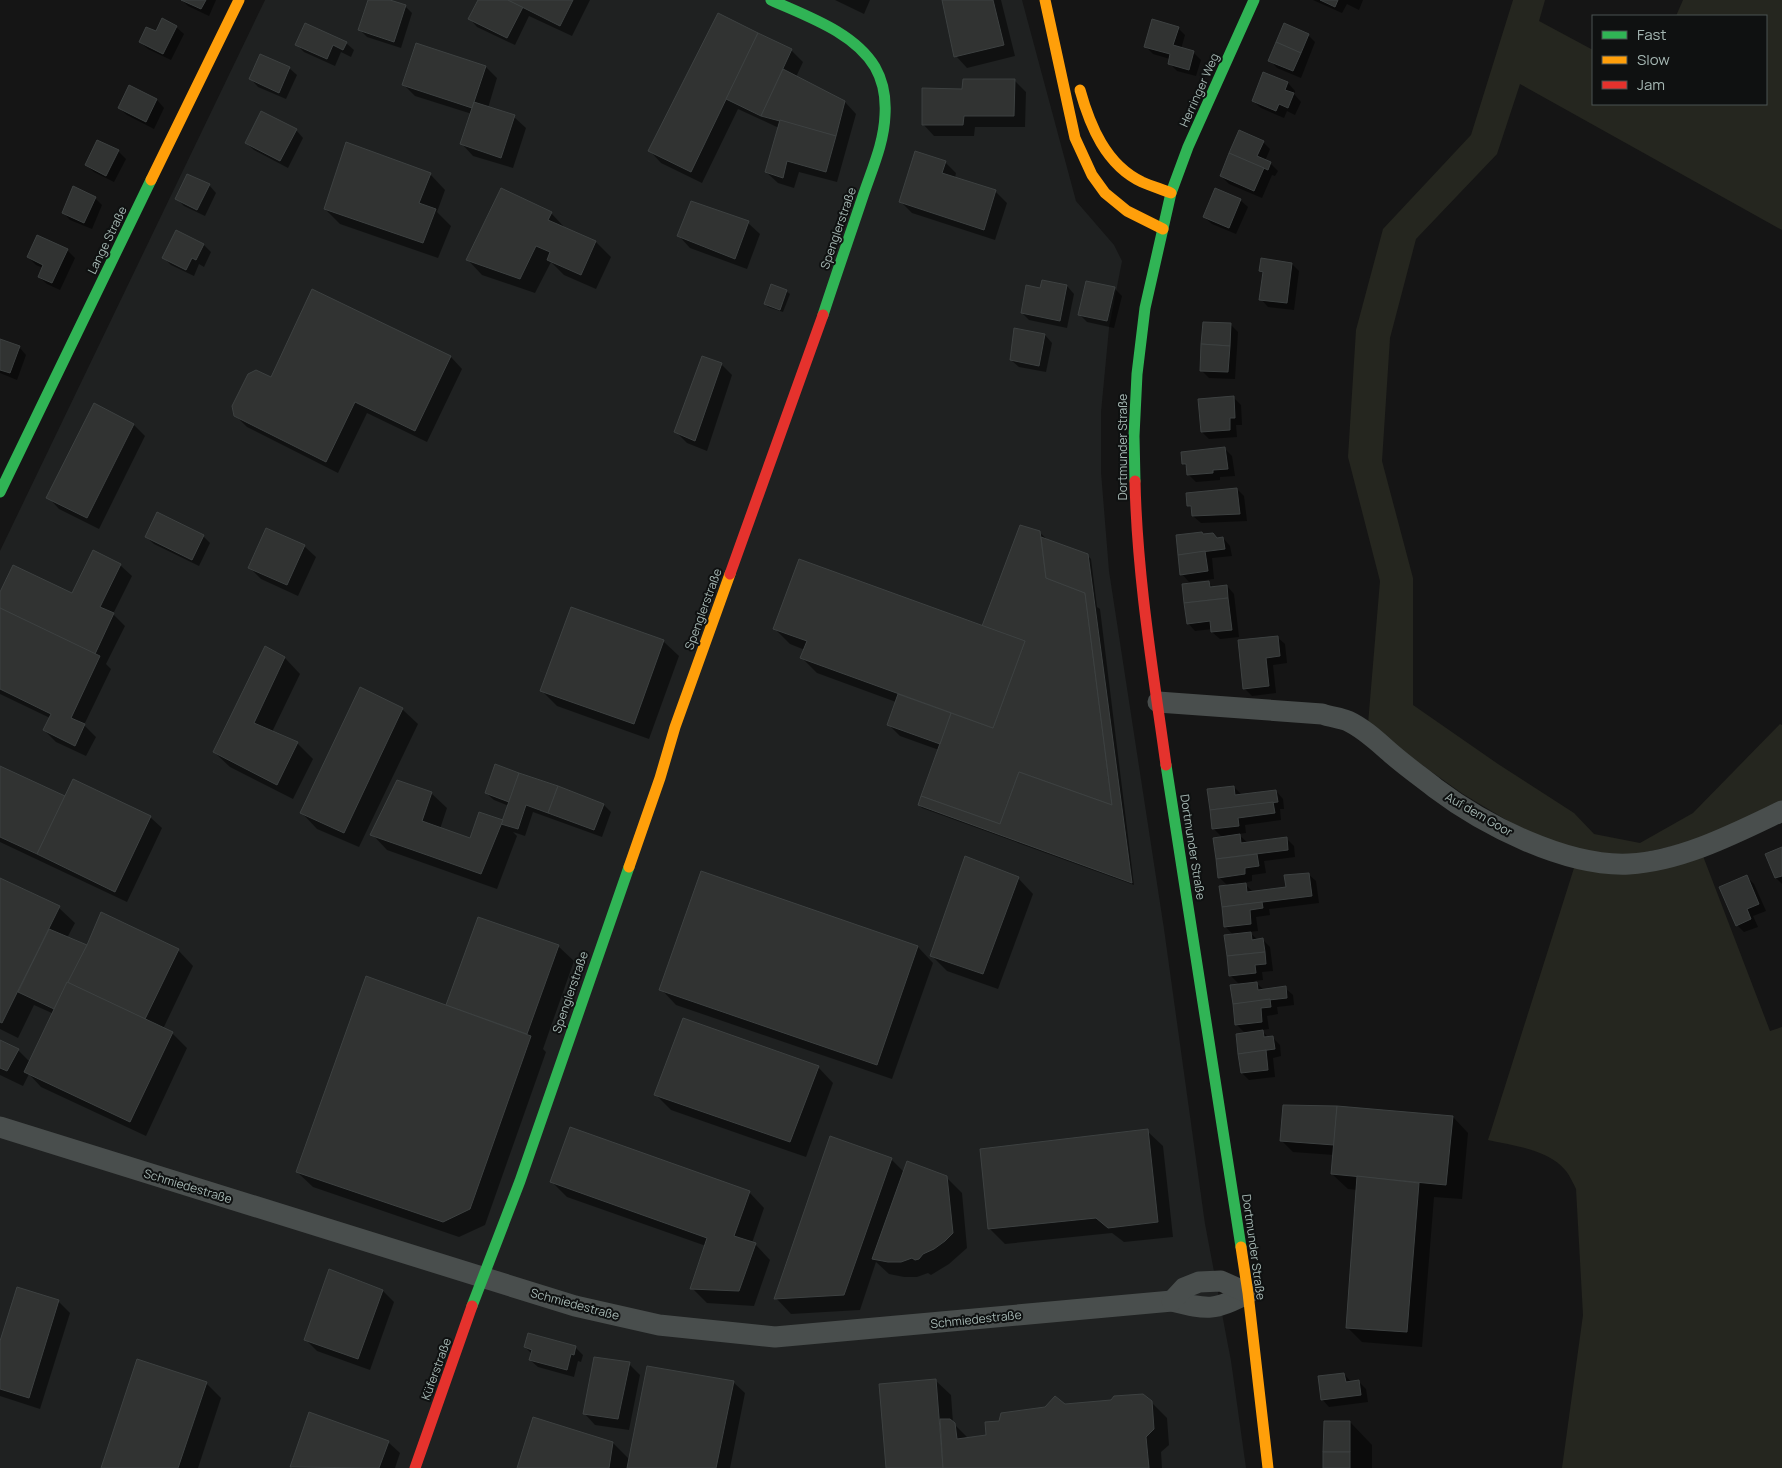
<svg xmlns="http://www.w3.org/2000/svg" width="1782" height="1468" font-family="Manrope,sans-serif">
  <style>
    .built { fill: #1f2121 }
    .green { fill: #25261f }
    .shadow { fill: #0007 }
    .building { fill: #313332; stroke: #3d4141 }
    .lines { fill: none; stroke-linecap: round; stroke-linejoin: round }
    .street { stroke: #494e4d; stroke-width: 21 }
    .fast { stroke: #30b455; stroke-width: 11 }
    .slow { stroke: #ff9f0a; stroke-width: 11 }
    .jam { stroke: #e5322d; stroke-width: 11 }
    .labels { text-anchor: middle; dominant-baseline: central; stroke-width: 4; stroke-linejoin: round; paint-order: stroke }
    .street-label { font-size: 12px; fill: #a5b7b3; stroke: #0f1111 }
  </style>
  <rect width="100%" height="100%" fill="#151515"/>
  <path class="built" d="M265 0H1022L1076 201 1114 245 1122 261 1109 328 1101 412V472L1109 571 1164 929 1205 1224 1231 1361 1246 1468H0V551Z"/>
  <g class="green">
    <path d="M1513 0H1545L1539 21 1593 50V104H1766V16H1676L1683 0H1782V230L1520 84 1497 154 1416 239 1390 338 1382 461 1413 578V705L1498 764 1574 813 1594 834 1640 843 1693 813 1780 724 1782 725V802L1695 841 1620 858 1540 840 1463 794 1385 739 1368 724 1380 581 1348 457 1356 330 1383 229 1471 135Z"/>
    <path d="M1703 856 1770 1031 1782 1027V1468H1562L1583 1315 1576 1189C1573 1183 1570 1176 1566 1171 1548 1149 1514 1146 1488 1140L1574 868 1622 874Z"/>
  </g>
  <g class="shadow">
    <path d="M182 0H216L209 16 188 6Z"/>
    <path d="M370 0H386L405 6 412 13 401 48 367 37 360 30Z"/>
    <path d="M480 0H590L572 36 529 16 515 45 477 27 470 19Z"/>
    <path d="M835 0H870L864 14Z"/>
    <path d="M943 0H1001L1015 56 967 68 956 56Z"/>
    <path d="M1313 0H1363L1359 10 1347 4 1342 13Z"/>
    <path d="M718 15 791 50 803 62 796 77 845 102 856 114 837 182 799 172 794 188 778 183 766 172 779 128 738 109 702 183 661 163 650 151Z"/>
    <path d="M176 27 184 34 171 60 148 49 140 42 156 33Z"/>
    <path d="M1178 28 1185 35 1181 49 1193 52 1201 60 1196 76 1177 71 1169 63 1170 59 1153 54 1145 46Z"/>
    <path d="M1308 35 1315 42 1301 78 1277 68 1270 60Z"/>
    <path d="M346 43 354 50 351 57 341 52 335 66 304 52 297 45Z"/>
    <path d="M416 44 486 67 497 78 488 108 514 117 526 128 513 168 473 156 462 144 472 114 415 96 403 84Z"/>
    <path d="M289 68 297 75 286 99 258 87 251 79Z"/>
    <path d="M1264 74 1288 83 1295 91 1294 94 1301 102 1295 115 1287 111 1284 118 1261 108 1253 101Z"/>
    <path d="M1014 80 1026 92 1025 127H975L974 136H934L923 124 964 90Z"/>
    <path d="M129 87 157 100 164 108 154 129 127 115 119 108Z"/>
    <path d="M296 130 303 138 288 168 254 150 246 143Z"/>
    <path d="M1263 142 1270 149 1265 161 1270 163 1278 171 1275 176 1272 175 1262 198 1229 184 1221 176Z"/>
    <path d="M118 151 126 159 114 182 94 172 86 165Z"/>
    <path d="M945 162 956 173 955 178 995 191 1007 203 995 240 912 213 901 202Z"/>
    <path d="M430 174 445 190 437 212 451 226 438 258 340 224 325 209Z"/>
    <path d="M209 185 216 193 205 216 184 206 177 199Z"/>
    <path d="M95 198 102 205 92 229 70 220 63 212Z"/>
    <path d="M1240 200 1248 207 1236 234 1212 224 1204 217Z"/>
    <path d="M551 213 566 229 596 242 611 257 596 289 564 275 551 262 535 293 482 275 467 259Z"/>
    <path d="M748 223 760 234 747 269 690 248 679 236Z"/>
    <path d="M204 245 211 252 204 267 199 264 194 276 171 265 164 258Z"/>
    <path d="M67 250 75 258 60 290 47 284 39 277 43 268 36 265 28 257Z"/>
    <path d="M1262 260 1292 264 1299 271 1294 310 1268 307 1261 299 1264 275 1260 271Z"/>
    <path d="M1067 286 1074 294 1067 328 1029 320 1022 313 1041 290Z"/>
    <path d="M1114 288 1122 296 1114 328 1087 322 1080 315Z"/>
    <path d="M313 291 451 357 462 369 427 442 367 413 338 473 247 427 236 416 272 378Z"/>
    <path d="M786 291 790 294 783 312 768 307 765 304Z"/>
    <path d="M1231 325 1238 332 1235 379 1209 378 1202 371Z"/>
    <path d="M1045 335 1052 343 1046 372 1019 367 1011 360Z"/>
    <path d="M0 340 19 347 26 355 17 380 0 373Z"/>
    <path d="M721 364 732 375 707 451 687 443 676 432Z"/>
    <path d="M1234 398 1241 405 1242 425H1236L1237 437 1209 439 1202 432Z"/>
    <path d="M94 405 134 425 145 436 99 529 59 509 48 497Z"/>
    <path d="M1225 449 1232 456 1235 476 1220 477V480L1196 482 1189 475 1188 468 1183 464Z"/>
    <path d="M1237 489 1244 496 1247 521 1201 523 1193 516V510L1188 505Z"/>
    <path d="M1039 532 1049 541 1087 555 1091 559 1097 607 1100 609 1134 885 922 808 919 805 939 750 900 736 888 724 896 702 817 673 802 658 805 650 790 644 775 629 983 627Z"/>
    <path d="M1202 533 1217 539 1223 538 1230 546 1232 556 1212 558 1214 579 1189 582 1182 574Z"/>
    <path d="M203 536 210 543 199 566 154 544 146 537Z"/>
    <path d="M304 546 316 557 298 596 261 579 250 568Z"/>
    <path d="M120 565 132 576 113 614 125 626 106 664 111 669 84 725 96 737 86 756 56 742 44 730 50 718 0 694V595L72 594Z"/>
    <path d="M1208 582 1214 588 1227 586 1234 594 1239 637 1220 639 1212 632V629L1195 631 1188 623Z"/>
    <path d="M1277 637 1285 644 1287 663 1273 665 1276 693 1252 696 1244 688Z"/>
    <path d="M663 641 679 656 649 739 557 706 542 691Z"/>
    <path d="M265 648 285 658 300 674 272 732 297 743 313 759 293 799 230 767 214 752Z"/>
    <path d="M402 709 418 724 359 847 317 829 302 813Z"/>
    <path d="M0 767 66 798 150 817 162 828 127 902 0 842Z"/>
    <path d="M1234 787 1241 794 1276 791 1283 799 1284 809H1280L1281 820 1245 825 1246 833 1238 834 1248 843 1287 839 1294 846 1295 857 1264 861 1266 873 1252 875V881L1244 883 1253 892 1287 888 1308 874 1316 881 1319 903 1269 909 1270 915 1256 917 1258 931 1249 932 1258 940H1263L1270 947 1273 971 1262 972 1263 980 1254 981 1264 990 1285 988 1293 995 1294 1005 1277 1007 1278 1014 1267 1016 1269 1029 1261 1030 1269 1038 1272 1037 1280 1045 1281 1056 1273 1058 1275 1077 1249 1080 1242 1073 1246 1034 1236 1024 1240 985 1230 975 1234 936 1225 926 1228 886 1219 877 1214 839 1223 838 1214 829Z"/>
    <path d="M431 793 447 808 440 829 471 840 503 822 509 806 494 800 486 793 604 805 611 812 602 837 533 812 525 836 513 832 517 836 497 889 387 850 372 834Z"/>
    <path d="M1782 849V884L1776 878 1767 855Z"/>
    <path d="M701 872 918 947 933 963 892 1079 676 1005 661 989Z"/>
    <path d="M1747 877 1754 884 1766 911 1753 916 1758 927 1744 932 1737 925Z"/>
    <path d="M1018 878 1033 894 998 989 947 971 932 956Z"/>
    <path d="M0 880 59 908 75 923 67 938 86 947 102 913 178 950 193 966 163 1029 172 1033 187 1048 146 1136 41 1087 29 1074 23 1086 0 1075V1041L18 1050 30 1062 54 1014 34 1005 18 1038 0 1029Z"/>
    <path d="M479 918 558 946 574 961 543 1049 546 1052 485 1225 459 1237 313 1187 297 1172 447 1007Z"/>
    <path d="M818 1067 833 1083 806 1157 671 1110 656 1095Z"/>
    <path d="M1453 1117 1468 1133 1462 1199 1434 1197 1422 1347 1362 1342 1347 1327 1357 1190 1348 1189 1332 1174 1334 1155 1293 1152 1282 1141Z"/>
    <path d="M1147 1131 1163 1146 1173 1237 1124 1242 1112 1233 1005 1244 990 1229Z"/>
    <path d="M891 1159 904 1172 946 1177 962 1193 967 1248 949 1264 931 1275 928 1273 917 1277H904L889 1274 876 1262 860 1310 791 1314 776 1298Z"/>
    <path d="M552 1182 749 1192 764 1208 752 1243 755 1244 770 1260 754 1306 707 1303 692 1288 706 1246 567 1197Z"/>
    <path d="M18 1289 59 1302 70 1313 40 1409 0 1396V1345Z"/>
    <path d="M383 1291 394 1302 370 1370 317 1351 305 1339Z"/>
    <path d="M525 1347 576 1348 583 1355 581 1362 578 1361 574 1377 538 1367 530 1360 532 1354Z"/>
    <path d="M629 1364 640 1375 629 1430 595 1425 584 1413Z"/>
    <path d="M1344 1374 1352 1383 1359 1382 1366 1389 1368 1402 1329 1407 1322 1399Z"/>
    <path d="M935 1380 951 1395 953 1423 969 1439 988 1436 1000 1422 1065 1405 1151 1402 1167 1418 1169 1445 1161 1452 1162 1468H887Z"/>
    <path d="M733 1382 745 1393 730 1468H518L613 1443 630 1460Z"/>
    <path d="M206 1383 221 1398 198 1468H103Z"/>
    <path d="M310 1414 388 1442 400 1453 395 1468H292Z"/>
    <path d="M1350 1422 1372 1445V1468H1324Z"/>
  </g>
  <g class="building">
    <path d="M181 0H206L201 9Z"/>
    <path d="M368 0H390L406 5 394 42 358 30Z"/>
    <path d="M478 0H508L523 7 507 38 468 19Z"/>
    <path d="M508 0H573L560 26Z"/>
    <path d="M942 0H993L1004 45 954 57Z"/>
    <path d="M1320 0H1338L1335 7Z"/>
    <path d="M718 13 758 33 691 172 648 151Z"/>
    <path d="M162 18 177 26 163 54 139 42 146 27 156 31Z"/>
    <path d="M1152 19 1179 27 1173 45 1194 51 1189 70 1168 64 1170 54 1144 47Z"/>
    <path d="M305 23 347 42 343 50 333 45 327 59 295 45Z"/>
    <path d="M1284 23 1309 34 1301 53 1276 42Z"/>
    <path d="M758 33 792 49 761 116 726 99Z"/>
    <path d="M1276 42 1301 53 1293 71 1268 61Z"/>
    <path d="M416 43 486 66 472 108 402 85Z"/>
    <path d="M260 54 290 67 279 93 249 79Z"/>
    <path d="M783 69 845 101 836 136 761 116Z"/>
    <path d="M1263 72 1288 82 1285 90 1294 93 1288 108 1279 104 1276 111 1252 101Z"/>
    <path d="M963 79H1015L1014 116H964L963 125H922V88L962 89Z"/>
    <path d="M129 85 157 99 146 122 118 108Z"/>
    <path d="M474 102 515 115 501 158 460 144Z"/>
    <path d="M261 111 297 129 280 161 245 143Z"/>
    <path d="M780 120 836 136 826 172 787 161 783 178 765 172Z"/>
    <path d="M1239 130 1264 141 1257 156 1271 162 1268 170 1229 153Z"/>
    <path d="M97 140 119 150 106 176 85 165Z"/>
    <path d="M346 142 431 173 419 203 436 209 423 243 324 209Z"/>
    <path d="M915 151 946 161 942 173 996 190 984 230 899 202Z"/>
    <path d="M1229 153 1264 168 1254 191 1220 176Z"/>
    <path d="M187 174 210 184 197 210 175 199Z"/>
    <path d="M73 186 96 197 84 223 62 213Z"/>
    <path d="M501 188 552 212 548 220 596 241 581 275 547 260 550 252 536 246 520 279 466 260Z"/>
    <path d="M1215 188 1241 199 1229 228 1203 217Z"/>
    <path d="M691 201 749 221 735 259 677 236Z"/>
    <path d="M176 230 204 244 196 260 192 258 186 270 162 258Z"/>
    <path d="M37 235 68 249 52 283 38 277 43 265 27 257Z"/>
    <path d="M1261 258 1292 263 1287 303 1259 300 1263 272 1259 271Z"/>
    <path d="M1042 280 1067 285 1060 321 1021 313 1026 285 1040 288Z"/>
    <path d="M1086 281 1115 287 1107 321 1078 315Z"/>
    <path d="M771 284 787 290 780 310 764 304Z"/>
    <path d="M312 289 451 356 415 431 355 402 326 462 234 416 232 406 248 374 256 370 271 377Z"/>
    <path d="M1203 322 1231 323 1230 346 1201 344Z"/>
    <path d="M1014 328 1045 334 1039 366 1010 360Z"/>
    <path d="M0 339 20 346 10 373 0 370Z"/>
    <path d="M1201 344 1230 346 1228 372 1200 371Z"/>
    <path d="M702 356 722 363 695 441 674 432Z"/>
    <path d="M1234 396 1235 418H1230V430L1201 432 1198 399Z"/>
    <path d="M94 403 134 424 87 518 46 498Z"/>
    <path d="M1225 447 1228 469 1213 470V473L1187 475 1186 464H1182L1181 452Z"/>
    <path d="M1237 488 1240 514 1192 516 1191 506H1187L1186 493Z"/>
    <path d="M157 512 204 535 192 560 145 537Z"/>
    <path d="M1020 525 1040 531 1046 578 1085 593 1112 805 1019 772 1000 824 921 796 951 713 993 728 1025 641 982 626Z"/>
    <path d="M266 528 305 545 287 585 248 568Z"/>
    <path d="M1202 532 1203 534 1213 533 1217 538 1223 537 1225 549 1178 555 1176 535Z"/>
    <path d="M1041 537 1088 554 1132 883 918 805 921 796 1000 824 1019 772 1112 805 1085 593 1046 578Z"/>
    <path d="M93 550 121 564 100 607 114 613 95 654 0 608V592L13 565 72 593Z"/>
    <path d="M1205 551 1208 571 1180 575 1178 555Z"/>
    <path d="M799 559 1025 641 993 728 800 658 807 641 773 629Z"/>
    <path d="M1209 581 1210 587 1227 585 1228 598 1184 603 1182 584Z"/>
    <path d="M1228 598 1232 630 1211 632 1210 621 1187 624 1184 603Z"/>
    <path d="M571 607 664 640 634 724 540 691Z"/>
    <path d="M0 608 100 656 71 718 85 724 75 746 43 730 51 714 0 689Z"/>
    <path d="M1278 636 1280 656 1266 658 1269 686 1243 689 1238 640Z"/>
    <path d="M265 646 285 657 254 723 298 742 277 785 213 752Z"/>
    <path d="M360 687 403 708 344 833 300 813Z"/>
    <path d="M898 694 951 713 940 744 887 725Z"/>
    <path d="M495 764 519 773 509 802 485 793Z"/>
    <path d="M0 766 65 796 37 854 0 837Z"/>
    <path d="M519 773 558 786 548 813 526 805 518 829 501 824Z"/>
    <path d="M73 779 151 816 115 892 37 854Z"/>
    <path d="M397 780 432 792 422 821 470 838 479 812 503 820 481 874 370 835Z"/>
    <path d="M558 786 604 804 594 830 548 813Z"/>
    <path d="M1234 786 1235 795 1276 790 1278 802 1210 810 1207 789Z"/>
    <path d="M1273 802 1275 813 1238 818 1239 826 1212 829 1210 810Z"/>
    <path d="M1240 834 1241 843 1287 837 1288 850 1216 859 1213 838Z"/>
    <path d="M1782 847V876L1775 878 1765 854Z"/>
    <path d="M1257 854 1259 866 1245 868V874L1218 878 1216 859Z"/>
    <path d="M965 856 1019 877 983 974 930 956Z"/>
    <path d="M701 871 918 946 877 1065 659 990Z"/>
    <path d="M1309 873 1312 896 1222 907 1219 886 1246 883 1247 892 1286 887 1284 875Z"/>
    <path d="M1747 875 1759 904 1747 909 1751 919 1736 926 1719 887Z"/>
    <path d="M0 878 60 906 2 1023 0 1022Z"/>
    <path d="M1262 902 1263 908 1250 910 1251 924 1224 927 1222 907Z"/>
    <path d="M101 912 179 949 145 1019 67 982 87 945Z"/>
    <path d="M478 917 559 945 527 1034 446 1005Z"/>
    <path d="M49 929 87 945 54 1009 18 992Z"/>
    <path d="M1251 932 1252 940 1263 938 1265 952 1227 956 1224 935Z"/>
    <path d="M1265 952 1266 964 1255 965 1256 973 1229 976 1227 956Z"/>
    <path d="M366 976 531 1036 470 1209 443 1222 296 1172Z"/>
    <path d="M67 982 173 1032 130 1122 24 1072Z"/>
    <path d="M1257 982 1258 990 1286 986 1287 998 1233 1004 1230 985Z"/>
    <path d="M1270 999 1271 1007 1261 1008 1262 1022 1235 1025 1233 1004Z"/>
    <path d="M683 1018 819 1066 790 1142 654 1095Z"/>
    <path d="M1263 1030 1264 1037 1273 1036 1275 1049 1238 1054 1236 1034Z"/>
    <path d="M0 1040 19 1049 7 1071 0 1068Z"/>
    <path d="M1266 1050 1268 1070 1241 1073 1238 1054Z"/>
    <path d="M1283 1105 1337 1106 1334 1145 1280 1141Z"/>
    <path d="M1337 1106 1453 1116 1446 1185 1331 1174Z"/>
    <path d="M570 1127 750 1191 734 1236 756 1243 739 1291 690 1289 707 1238 550 1182Z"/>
    <path d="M1148 1129 1158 1222 1108 1228 1096 1218 988 1229 980 1149Z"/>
    <path d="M830 1136 892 1158 844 1295 774 1299Z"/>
    <path d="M907 1161 947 1176 953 1233 945 1241 934 1249 923 1254 919 1259 915 1260 912 1258 901 1262H888L872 1259Z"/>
    <path d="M1357 1176 1419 1183 1407 1332 1346 1328Z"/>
    <path d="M329 1269 383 1290 358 1359 304 1340Z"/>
    <path d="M17 1287 59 1300 29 1398 0 1389V1341Z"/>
    <path d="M528 1333 576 1346 574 1355 571 1354 567 1370 529 1360 532 1350 524 1347Z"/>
    <path d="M594 1357 630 1362 618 1419 583 1414Z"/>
    <path d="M137 1359 207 1382 178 1468H101Z"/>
    <path d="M647 1366 734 1381 716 1468H627Z"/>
    <path d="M1344 1373 1346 1382 1359 1380 1361 1395 1321 1400 1318 1376Z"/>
    <path d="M936 1379 943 1468H886L879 1384Z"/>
    <path d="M1143 1394 1152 1401 1154 1429 1146 1437 1149 1468H943L940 1419H950L955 1423 957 1439 986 1435 985 1422 999 1421 1001 1413 1045 1407 1055 1396 1065 1404 1111 1400 1114 1396Z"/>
    <path d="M309 1412 389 1441 379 1468 290 1467Z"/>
    <path d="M533 1417 613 1442 609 1468H517Z"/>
    <path d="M1324 1421H1350V1452H1323Z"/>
    <rect x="1323" y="1452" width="27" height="16"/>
  </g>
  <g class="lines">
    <g class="street">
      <path d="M1158 702 1322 714C1331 717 1340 718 1348 721 1365 729 1379 743 1393 755 1407 767 1421 777 1435 788 1484 825 1566 867 1629 864 1682 861 1736 833 1782 811"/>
      <path d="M0 1127 575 1306 659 1325 775 1337 1172 1301C1208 1310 1215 1311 1248 1293"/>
      <path d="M1172 1301 1184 1288 1199 1282 1221 1281 1248 1293"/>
    </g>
    <g class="fast">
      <path d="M771 0C806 16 854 32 875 67 883 81 886 99 885 115 884 143 872 169 863 196 850 235 836 275 823 315"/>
      <path d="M1135 481 1134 436 1137 374 1145 308 1171 193 1188 147 1254 0"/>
      <path d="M0 492 151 180"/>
      <path d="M1166 765 1241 1247"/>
      <path d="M472 1306 520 1181 629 867"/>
    </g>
    <g class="slow">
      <path d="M1045 0 1075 138 1092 175 1105 193 1127 211 1163 229"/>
      <path d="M1080 90C1090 126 1106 165 1142 182 1151 186 1161 189 1171 193"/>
      <path d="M151 180 239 0"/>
      <path d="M629 867 660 778 675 727 730 574"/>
      <path d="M1241 1247 1248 1293 1268 1468"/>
    </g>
    <g class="jam">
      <path d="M1135 481C1137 576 1153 671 1166 765"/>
      <path d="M730 574 823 315"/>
      <path d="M415 1468 472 1306"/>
    </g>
  </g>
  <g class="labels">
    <g class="street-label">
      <text transform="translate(1199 90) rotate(-66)">Herringer Weg</text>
      <text transform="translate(838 228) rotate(-71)">Spenglerstraße</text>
      <text transform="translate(107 240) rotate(-64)">Lange Straße</text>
      <text transform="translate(1122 447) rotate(-90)">Dortmunder Straße</text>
      <text transform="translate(703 609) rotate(-70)">Spenglerstraße</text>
      <text transform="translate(1479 814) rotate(30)">Auf dem Goor</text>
      <text transform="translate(1193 847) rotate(81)">Dortmunder Straße</text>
      <text transform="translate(570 992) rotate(-71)">Spenglerstraße</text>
      <text transform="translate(188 1186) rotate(17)">Schmiedestraße</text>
      <text transform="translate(1254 1247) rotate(82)">Dortmunder Straße</text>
      <text transform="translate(575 1304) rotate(15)">Schmiedestraße</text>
      <text transform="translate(976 1319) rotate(-6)">Schmiedestraße</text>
      <text transform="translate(436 1369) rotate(-70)">Küferstraße</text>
    </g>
  </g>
  <rect x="1592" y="15" width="175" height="90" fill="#0f1111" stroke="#4b5352"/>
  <rect x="1602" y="31" width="25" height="8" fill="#30b455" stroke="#4b5352"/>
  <text x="1637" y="40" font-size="15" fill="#a5b7b3">Fast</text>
  <rect x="1602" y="56" width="25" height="8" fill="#ff9f0a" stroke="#4b5352"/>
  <text x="1637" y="65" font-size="15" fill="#a5b7b3">Slow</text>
  <rect x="1602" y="81" width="25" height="8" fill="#e5322d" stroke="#4b5352"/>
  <text x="1637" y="90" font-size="15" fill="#a5b7b3">Jam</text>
</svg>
